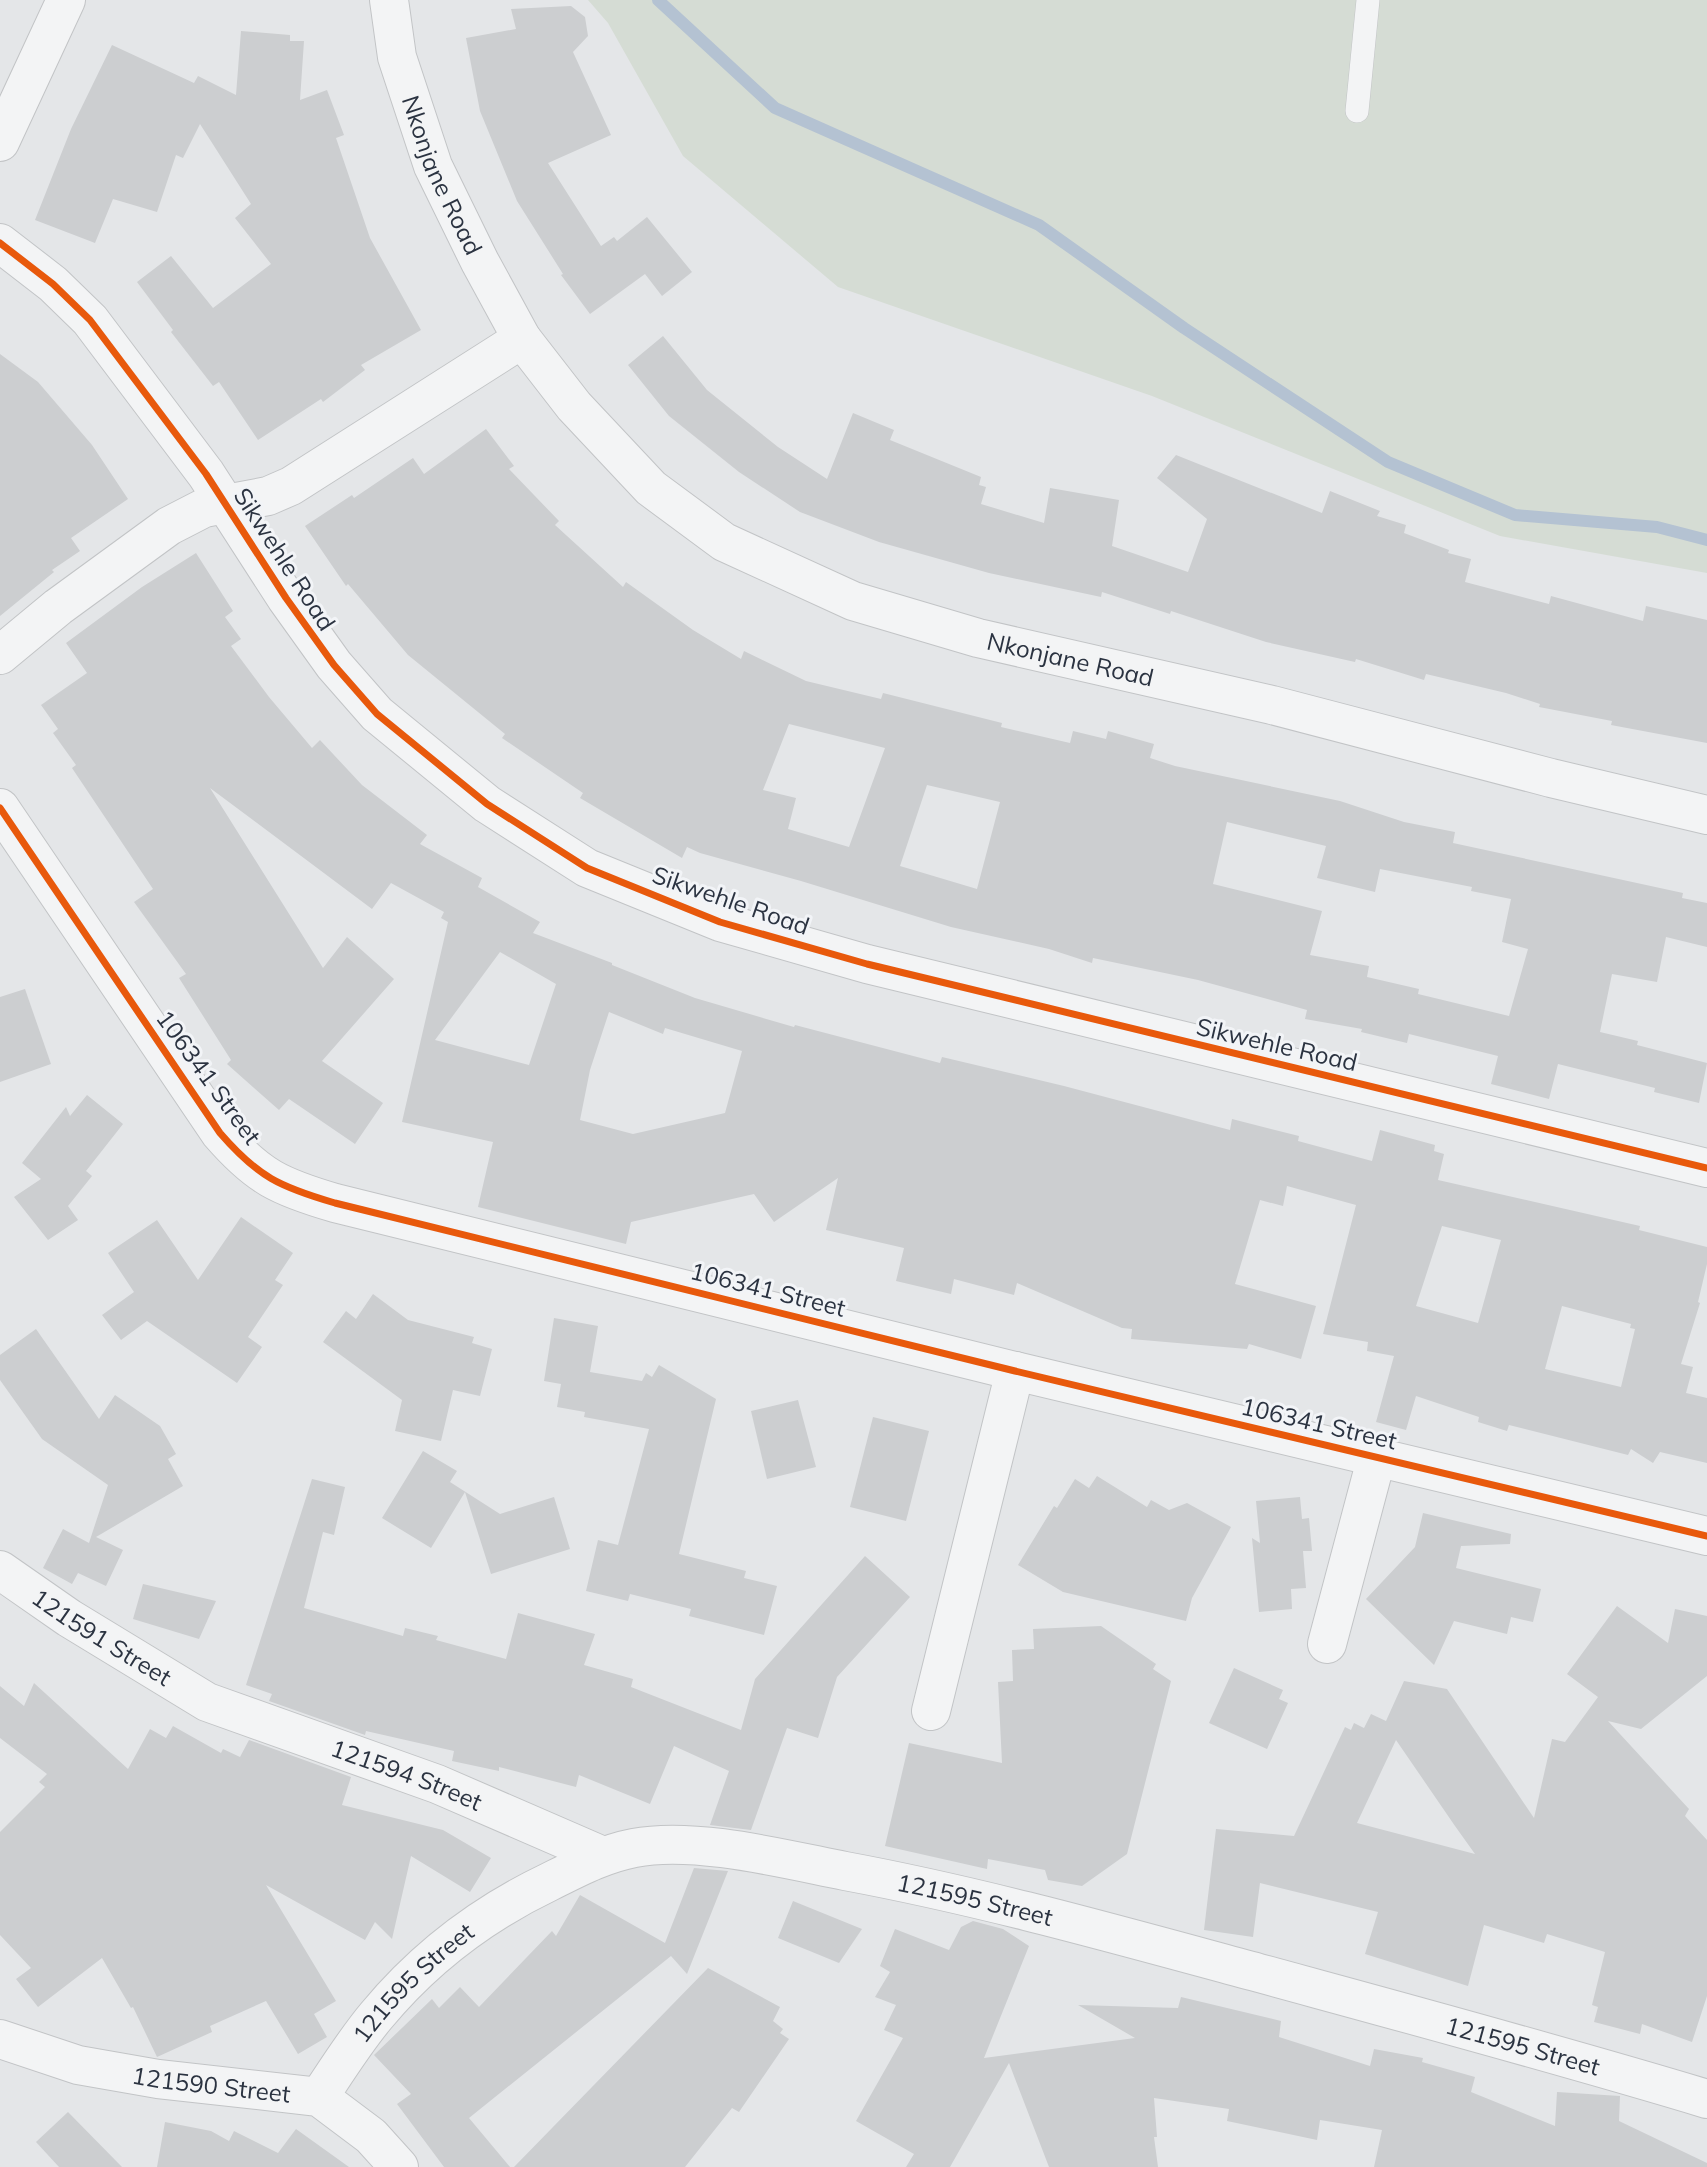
<svg xmlns="http://www.w3.org/2000/svg" width="1707" height="2167" font-family="Mulish,sans-serif">
  <style>
    .grass { fill: #d5dcd4 }
    .lines { fill: none; stroke-linecap: round; stroke-linejoin: round }
    .stream { stroke: #b4c2d2; stroke-width: 12 }
    .building { fill: #ccced0; fill-rule: evenodd }
    .lane-casing { stroke: #c2c4c6; stroke-width: 24 }
    .street-casing { stroke: #c2c4c6; stroke-width: 40 }
    .lane { stroke: #f3f4f5; stroke-width: 23 }
    .street { stroke: #f3f4f5; stroke-width: 38 }
    .cycleway-casing { stroke: #f2f4f7; stroke-width: 11 }
    .cycleway { stroke: #e8590c; stroke-width: 7 }
    .labels { text-anchor: middle; dominant-baseline: central; stroke-width: 6; stroke-linejoin: round; paint-order: stroke }
    .street-label { font-size: 24px; fill: #2b3341; stroke: #f2f4f7 }
  </style>
  <rect width="100%" height="100%" fill="#e4e6e8"/>
  <path class="grass" d="M588 0H1707V573L1500 536 1152 396 838 287 683 156 608 23Z"/>
  <g class="lines">
    <path class="stream" d="M658 0 775 108 1039 225 1184 328 1388 462 1515 515 1657 527 1707 540"/>
  </g>
  <g class="building">
    <path d="M571 6 585 17 588 36 573 52 611 135 548 163 601 246 614 237 617 241 647 217 692 272 662 296 645 274 590 314 561 275 563 274 517 201 480 111 466 38 516 29 511 9Z"/>
    <path d="M241 31 290 35V41H304L300 100 327 90 344 135 336 138 370 238 421 330 361 365 365 370 323 402 321 399 258 440 219 382 213 386 171 332 173 330 137 282 171 256 213 308 271 264 235 218 251 204 200 124 183 158 176 155 157 212 113 199 95 243 35 220 71 129 112 45 194 83 198 76 236 95Z"/>
    <path d="M663 336 707 390 778 447 827 479 853 413 894 430 890 440 981 477 979 485 986 487 981 504 1044 523 1050 488 1119 500 1112 546 1188 572 1207 519 1157 478 1176 455 1322 513 1330 491 1380 511 1377 516 1406 525 1404 533 1449 550 1448 553 1471 559 1465 582 1549 604 1551 596 1643 621 1646 606 1707 620V743L1611 725 1612 721 1539 707 1540 704 1506 693 1426 674 1424 680 1356 659 1355 662 1266 642 1171 611 1170 614 1102 592 1101 597 989 573 879 542 800 512 739 472 669 416 628 365Z"/>
    <path d="M0 354 38 382 92 445 128 499 71 538 80 551 52 570 54 572 0 616Z"/>
    <path d="M486 429 514 466 509 469 559 521 555 525 623 587 626 582 693 630 741 659 744 651 806 681 881 699 883 693 1002 723 1001 727 1070 743 1073 731 1106 739 1108 731 1154 744 1150 758 1175 766 1340 801 1404 822 1455 832 1453 843 1683 893 1682 898 1707 903V947L1666 937 1657 982 1612 974 1600 1032 1638 1041 1637 1045 1707 1063 1699 1103 1654 1092 1655 1088 1558 1064 1549 1099 1491 1084 1498 1056 1409 1034 1407 1043 1361 1032 1362 1029 1305 1019 1307 1010 1198 980 1093 958 1092 963 1049 949 951 927 801 881 700 853 687 847 682 858 580 798 583 793 502 738 505 734 408 655 348 584 346 586 305 526 352 495 354 498 413 458 424 474ZM789 724 885 748 849 847 788 829 796 798 763 790ZM927 785 1000 802 977 889 900 866ZM1227 822 1326 846 1317 878 1375 892 1380 869 1472 887 1471 891 1511 899 1502 942 1528 949 1509 1016 1418 994 1419 989 1367 977 1369 966 1310 955 1322 911 1213 884Z"/>
    <path d="M196 553 233 611 225 617 241 639 231 646 269 697 312 748 320 740 362 785 427 835 420 844 482 878 478 887 540 922 533 933 612 963V965L695 998 794 1027 795 1025 940 1063 942 1057 1064 1086 1230 1130 1232 1119 1299 1136 1298 1141 1372 1161 1380 1130 1435 1145 1434 1151 1444 1154 1438 1180 1640 1226 1639 1230 1707 1247V1264L1698 1302 1700 1303 1681 1364 1693 1367 1686 1393 1707 1398V1463L1660 1452 1653 1463 1631 1449 1628 1455 1509 1425 1507 1431 1478 1422 1479 1417 1416 1396 1406 1430 1376 1422 1394 1356 1367 1351 1368 1342 1323 1334 1356 1205 1287 1186 1283 1206 1260 1200 1235 1284 1316 1306 1301 1359 1249 1344 1247 1349 1131 1339 1132 1329 1122 1328 1017 1283 1014 1295 954 1279 951 1294 896 1281 904 1248 826 1230 838 1178 774 1222 754 1194 631 1222 626 1244 478 1207 493 1142 402 1122 448 922 441 918 444 912 391 883 372 909 210 788 323 968 347 937 394 979 322 1061 383 1103 355 1144 289 1099 279 1110 227 1064 231 1060 179 978 186 974 134 902 153 889 72 768 76 765 53 733 58 729 41 705 87 673 66 643 142 587ZM500 952 556 984 529 1065 435 1040ZM609 1012 663 1034 665 1028 742 1051 725 1113 633 1134 580 1120 590 1070ZM1442 1226 1501 1240 1478 1323 1416 1306ZM1562 1306 1631 1324 1630 1328 1635 1329 1621 1387 1545 1369Z"/>
    <path d="M25 989 51 1064 0 1082V997Z"/>
    <path d="M87 1095 123 1124 86 1171 92 1176 68 1206 78 1220 48 1240 14 1197 41 1179 22 1163 66 1107 70 1116Z"/>
    <path d="M241 1217 293 1253 275 1280 283 1285 248 1337 262 1347 237 1383 147 1321 121 1340 102 1315 134 1292 108 1253 157 1220 198 1280Z"/>
    <path d="M373 1294 408 1320 474 1337 472 1343 492 1349 480 1396 453 1390 441 1441 395 1431 402 1400 323 1342 346 1311 356 1319Z"/>
    <path d="M554 1318 598 1326 590 1372 642 1381 646 1373 652 1377 659 1365 716 1399 679 1554 746 1571 744 1578 777 1586 764 1635 689 1616 691 1609 630 1594 628 1601 586 1591 598 1540 618 1545 649 1429 584 1417 585 1412 557 1407 561 1384 544 1381Z"/>
    <path d="M36 1329 99 1419 115 1395 160 1426 176 1454 168 1459 183 1486 96 1537 123 1550 106 1586 78 1573 72 1584 43 1568 63 1529 89 1543 108 1485 42 1439 0 1380V1355Z"/>
    <path d="M798 1400 816 1467 767 1479 751 1411Z"/>
    <path d="M873 1417 929 1431 906 1521 850 1507Z"/>
    <path d="M423 1451 457 1471 450 1482 500 1514 554 1497 570 1549 491 1574 465 1492 431 1548 382 1518Z"/>
    <path d="M1097 1476 1147 1507 1151 1500 1169 1510 1187 1503 1231 1527 1192 1598 1186 1621 1063 1592 1018 1565 1054 1506 1057 1508 1075 1479 1089 1488Z"/>
    <path d="M312 1479 345 1487 334 1535 323 1532 304 1608 403 1636 405 1628 438 1636 436 1640 506 1659 518 1613 595 1634 584 1665 633 1679 631 1687 741 1730 755 1679 865 1556 910 1597 837 1677 818 1738 787 1728 751 1830 710 1825 729 1771 674 1746 650 1804 579 1775 576 1787 499 1767V1771L452 1761 454 1751 366 1731 365 1735 269 1701 272 1694 246 1685Z"/>
    <path d="M1300 1497 1302 1519 1309 1518 1312 1551H1303L1306 1588 1291 1589 1292 1609 1259 1612 1252 1538 1260 1543 1256 1501Z"/>
    <path d="M1423 1513 1511 1534 1510 1544 1461 1546 1456 1568 1541 1589 1533 1622 1511 1617 1507 1634 1454 1621 1434 1665 1366 1599 1415 1547Z"/>
    <path d="M143 1584 216 1601 199 1639 133 1619Z"/>
    <path d="M1617 1606 1668 1643 1675 1609 1707 1616V1676L1641 1729 1608 1721 1689 1809 1685 1816 1707 1840V1996L1692 2042 1642 2024 1640 2034 1594 2022 1598 2007 1592 2005 1605 1952 1547 1934 1544 1943 1484 1925 1468 1986 1365 1954 1378 1912 1260 1883 1253 1937 1204 1930 1216 1829 1294 1836 1345 1727 1351 1730 1354 1723 1364 1728 1371 1714 1386 1721 1404 1681 1447 1689 1534 1818 1552 1739 1565 1742 1598 1697 1567 1674ZM1396 1740 1455 1826 1475 1854 1357 1823Z"/>
    <path d="M1101 1626 1156 1664 1153 1669 1171 1681 1127 1854 1082 1886 1048 1880 1045 1870 988 1859 987 1869 885 1846 909 1743 1002 1763 998 1682 1013 1681 1012 1650 1034 1649 1033 1629Z"/>
    <path d="M1234 1668 1283 1690 1279 1699 1288 1703 1267 1749 1209 1723Z"/>
    <path d="M34 1683 128 1769 150 1729 166 1738 173 1726 221 1753 223 1749 240 1757 249 1740 351 1777 342 1805 443 1830 491 1858 470 1892 411 1856 392 1939 375 1922 365 1940 266 1885 336 2001 314 2014 327 2037 298 2054 266 2001 210 2026 212 2032 157 2057 133 2007 131 2008 102 1958 38 2007 16 1979 31 1968 0 1935V1832L45 1787 39 1782 47 1774 0 1738V1686L24 1706Z"/>
    <path d="M694 1868 728 1871 687 1974 671 1956 469 2118 510 2167H444L397 2104 411 2094 374 2055 432 1999 439 2008 460 1987 479 2007 552 1931 556 1936 580 1895 665 1943Z"/>
    <path d="M793 1901 862 1929 839 1963 778 1938Z"/>
    <path d="M973 1921 1003 1929 1029 1946 984 2058 1135 2038 1078 2005 1178 2008 1181 1997 1281 2021 1279 2037 1370 2066 1374 2049 1423 2058 1422 2062 1475 2077 1471 2092 1555 2126 1557 2092 1620 2096 1619 2121 1707 2163V2167H1374L1382 2130 1320 2120 1317 2140 1227 2121 1229 2109 1154 2098 1157 2137H1154L1158 2167H1049L1009 2063 950 2167H906L914 2154 856 2121 903 2038 884 2030 896 2005 875 1997 890 1972 880 1966 895 1929 949 1950 961 1927Z"/>
    <path d="M708 1968 780 2007 773 2021 783 2029 780 2033 789 2039 739 2112 732 2108 685 2167H514Z"/>
    <path d="M68 2112 122 2167H59L36 2142Z"/>
    <path d="M165 2122 211 2131 229 2141 234 2131 278 2153 296 2129 349 2167H157Z"/>
  </g>
  <g class="lines">
    <defs>
      <path id="lane" d="M1357 111 1368 0"/>
      <g id="street">
        <path id="s1" d="M389 0 397 57 433 166 480 262 522 339 574 406 651 488 724 542 853 601 978 638 1272 705 1551 778 1707 815"/>
        <path d="M0 142 66 0"/>
        <path d="M0 243 53 284 90 320 206 474 286 598 334 665 377 714 487 804 587 868 720 922 867 964 1707 1168"/>
        <path d="M0 655 58 607 169 526 204 508 268 496 291 486 522 339"/>
        <path d="M0 808 220 1133C258 1177 280 1187 335 1203L1015 1371 1707 1536"/>
        <path id="s2" d="M0 1570 69 1618 207 1702 437 1784 603 1856"/>
        <path d="M1327 1644 1377 1456"/>
        <path d="M931 1711 1015 1371"/>
        <path id="s3" d="M0 2039 78 2065 158 2079 319 2097 371 2136 399 2167"/>
        <path id="s4" d="M319 2097C337 2070 355 2041 376 2016 424 1958 482 1914 549 1882 577 1868 603 1854 634 1848 694 1836 784 1859 845 1871 985 1897 1122 1936 1259 1973 1409 2014 1558 2054 1707 2099"/>
      </g>
    </defs>
    <use href="#lane" class="lane-casing"/>
    <use href="#street" class="street-casing"/>
    <use href="#lane" class="lane"/>
    <use href="#street" class="street"/>
    <defs>
      <g id="cycleway">
        <path d="M0 243 53 284 90 320 206 474 286 598 334 665 377 714 487 804 587 868 720 922 867 964 1707 1168"/>
        <path d="M0 808 220 1133C258 1177 280 1187 335 1203L1015 1371 1707 1536"/>
      </g>
    </defs>
    <use href="#cycleway" class="cycleway-casing"/>
    <use href="#cycleway" class="cycleway"/>
  </g>
  <g class="labels">
    <g class="street-label">
      <text stroke="none"><textPath href="#s1" startOffset="184">Nkonjane Road</textPath></text>
      <text transform="translate(285 559) rotate(57)">Sikwehle Road</text>
      <text stroke="none"><textPath href="#s1" startOffset="1022">Nkonjane Road</textPath></text>
      <text transform="translate(731 900) rotate(19)">Sikwehle Road</text>
      <text transform="translate(1277 1044) rotate(13)">Sikwehle Road</text>
      <text transform="translate(209 1077) rotate(54)">106341 Street</text>
      <text transform="translate(768 1289) rotate(14)">106341 Street</text>
      <text transform="translate(1319 1423) rotate(13)">106341 Street</text>
      <text stroke="none"><textPath href="#s2" startOffset="122">121591 Street</textPath></text>
      <text stroke="none"><textPath href="#s2" startOffset="458">121594 Street</textPath></text>
      <text stroke="none"><textPath href="#s4" startOffset="758">121595 Street</textPath></text>
      <text stroke="none"><textPath href="#s4" startOffset="149">121595 Street</textPath></text>
      <text stroke="none"><textPath href="#s4" startOffset="1325">121595 Street</textPath></text>
      <text stroke="none"><textPath href="#s3" startOffset="217">121590 Street</textPath></text>
    </g>
  </g>
</svg>
